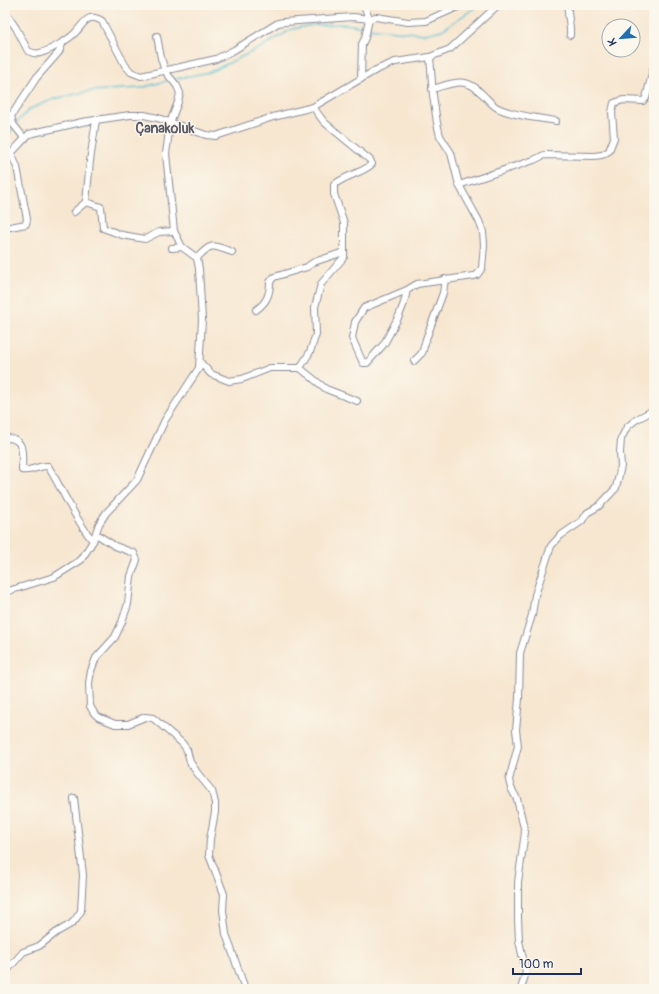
<svg xmlns="http://www.w3.org/2000/svg" width="659" height="994" font-family="Pangolin,sans-serif">
  <style>
    .lines { fill: none; stroke-linecap: round; stroke-linejoin: round }
    .stream { stroke: #55bdd2; stroke-width: 1.5 }
    .minor-casing { stroke: #898b98; stroke-width: 8 }
    .minor { stroke: #fff; stroke-width: 6 }
    .labels { text-anchor: middle; dominant-baseline: central; stroke-width: 3; stroke-linejoin: round; paint-order: stroke }
    .quarter-label { font-size: 14px; font-weight: bold; fill: #5b5967; stroke: #fbf7ec }
  </style>
  <rect width="100%" height="100%" fill="#fbf7ec"/>
  <filter id="ink" filterUnits="userSpaceOnUse"><feTurbulence type="fractalNoise" baseFrequency=".025" numOctaves="2"/><feDisplacementMap in="SourceGraphic" scale="8" xChannelSelector="R" yChannelSelector="G"/><feConvolveMatrix kernelMatrix="1 2 1 2 8 2 1 2 1" color-interpolation-filters="sRGB"/></filter>
  <filter id="wash" filterUnits="userSpaceOnUse"><feTurbulence type="fractalNoise" baseFrequency=".012" numOctaves="4" result="noise"/><feDisplacementMap in="SourceGraphic" scale="16" xChannelSelector="R" yChannelSelector="G"/><feGaussianBlur stdDeviation="0.9" result="paint"/><feColorMatrix in="noise" values="0 0 0 0 0 0 0 0 0 0 0 0 0 0 0 0 0 1.4 0 .05"/><feComposite in="paint" operator="in"/></filter>
  <g filter="url(#wash)">
    <rect width="100%" height="100%" fill="#f7e7d1"/>
    <g class="lines">
      <g class="stream">
        <path d="M368 28 425 34 442 30 479 5"/>
        <path d="M174 79 210 72 262 47 292 29 312 25 345 24 364 27"/>
        <path d="M15 124 30 109 54 99 90 91 140 88 171 80"/>
        <path d="M5 140 13 128"/>
      </g>
    </g>
  </g>
  <g filter="url(#ink)">
    <g class="lines">
      <defs>
        <g id="minor">
          <path d="M568 5C567 15 571 25 570 35"/>
          <path d="M5 12 16 28 28 51C32 53 36 54 40 53 49 51 68 40 75 33 84 24 87 12 102 21L125 65 131 72 141 76 216 59 234 50 278 23 284 22 353 17 369 19 376 17 408 22 426 21 462 5"/>
          <path d="M361 79 362 44 365 38 369 19 364 5"/>
          <path d="M432 89C451 84 465 76 480 92 485 96 490 103 496 107 509 115 539 118 556 121"/>
          <path d="M96 120 90 161 86 202 101 207 103 228 122 235 145 239 159 232 174 231"/>
          <path d="M25 139 13 124 11 116 37 77 59 52 63 42"/>
          <path d="M5 160 29 134 82 122 130 115H144L158 118 206 135 216 136 273 117 313 107 376 70 395 62 430 57 450 49 498 5"/>
          <path d="M459 185 534 160 544 155 594 156 602 155 609 151 614 138 612 112 614 103 623 100 643 101 646 98 654 66"/>
          <path d="M74 212 86 202"/>
          <path d="M5 228 26 224 27 219 17 167 11 153"/>
          <path d="M172 248 182 247"/>
          <path d="M197 258C212 242 212 245 232 252"/>
          <path d="M407 290 404 303 399 316 384 344 367 363H363L352 338 355 322 364 308 407 290 417 284 474 276 477 275 482 268 484 245 483 232 479 221 459 185 451 153 440 136 437 123 433 95 430 57"/>
          <path d="M256 310C266 303 270 295 270 282L274 277 307 267 314 262 344 252"/>
          <path d="M414 361 422 353 423 350 426 339 443 293 445 279"/>
          <path d="M200 362 211 374 229 381 242 379 270 368H300L326 389 357 401"/>
          <path d="M300 368 310 352 316 334 315 307 321 284 344 257V223L334 194V185C345 175 361 174 372 164L370 160 324 122 313 107"/>
          <path d="M5 438C26 437 22 455 22 470 31 472 39 465 48 466 63 491 74 518 93 541"/>
          <path d="M96 534 115 546 134 553 137 560 131 576 128 604 122 622 115 637 96 658 91 671 89 683 90 706 94 713 98 717 115 724H128L145 717 153 718 182 743 187 750 190 762 198 774 212 791 215 803V812L210 839 209 855 224 894 223 910 226 934 245 989"/>
          <path d="M5 592 54 577 81 560 93 541 99 524 106 513 137 480 165 420 199 368 202 320 199 269 197 258 182 247 174 231 166 154 170 123 178 102 180 93 177 86 165 71 161 58 157 36"/>
          <path d="M5 973 23 952 39 946 57 932 71 924 75 920 81 911 83 875 74 798"/>
          <path d="M521 989 526 972 519 941 518 918V882L525 832 517 799 511 788 509 780 518 746 516 730 519 699 520 653 532 615 535 595 551 546 560 536 582 521 587 513 599 506 616 488 621 466 620 452 621 439 627 427 637 419 654 410"/>
        </g>
      </defs>
      <use href="#minor" class="minor-casing"/>
      <use href="#minor" class="minor"/>
    </g>
  </g>
  <g class="labels">
    <g class="quarter-label">
      <text x="165" y="128">Çanakoluk</text>
    </g>
  </g>
  <rect width="659" height="994" fill="none" stroke="#fbf7ec" stroke-width="20"/>
  <g transform="translate(621 38) rotate(244)"><circle r="19" fill="#fbf7ec" stroke="#a1a7b3"/>
  <path d="M0-3L7 15L0 10L-7 15Z" fill="#1f6fb2"/>
  <text y="-6" font-size="11" font-weight="bold" text-anchor="middle" fill="#1b2f5e">K</text>
  </g>
  <path d="M513 968v6h68v-6" fill="none" stroke="#1b2f5e" stroke-width="2"/>
  <text x="519" y="968" font-size="12" fill="#1b2f5e" stroke="#fbf7ec" stroke-width="3" paint-order="stroke">100 m</text>
</svg>
